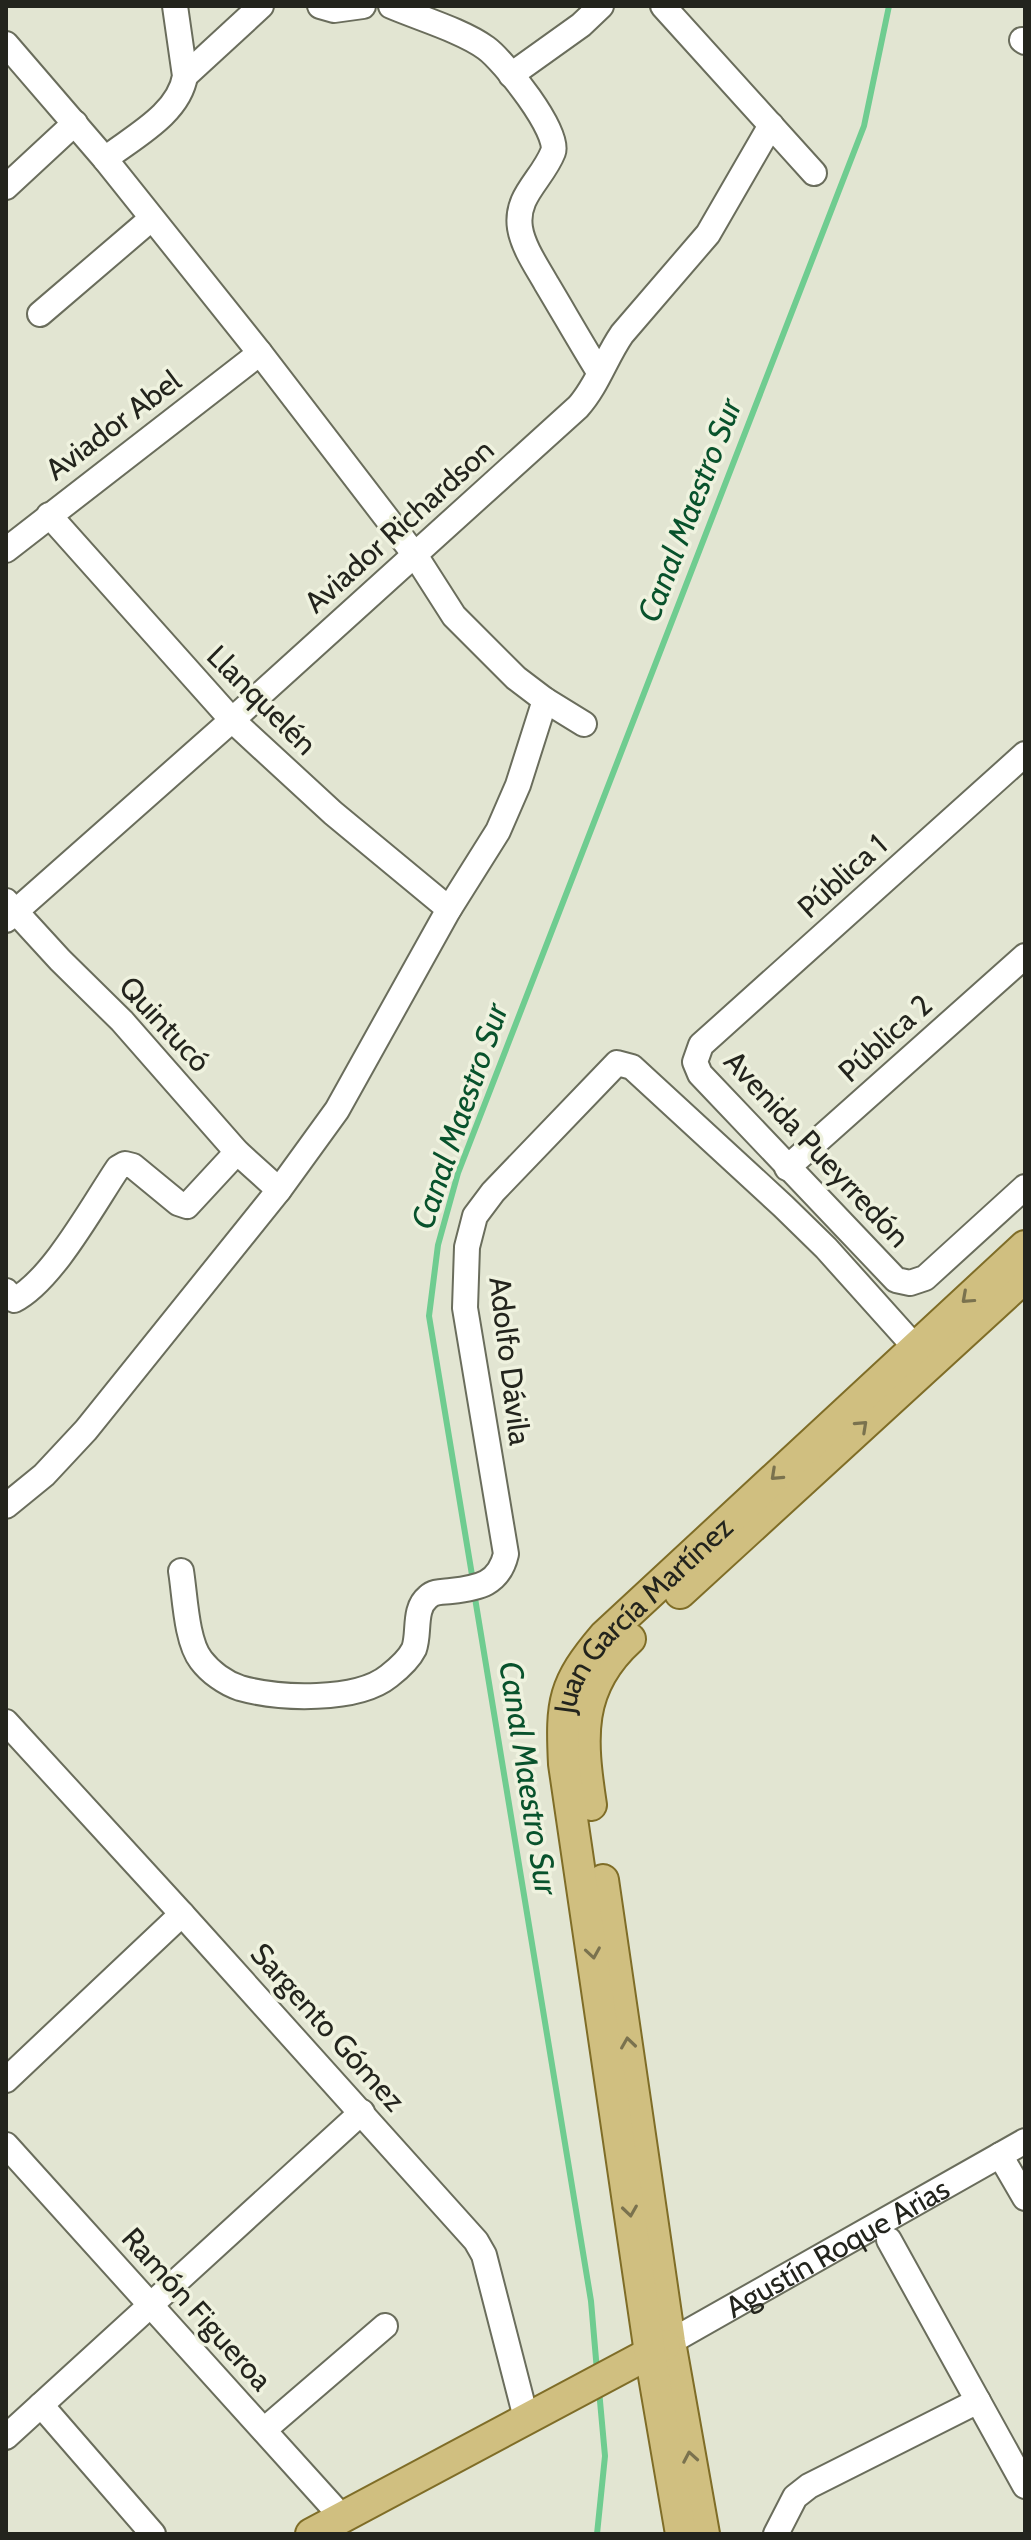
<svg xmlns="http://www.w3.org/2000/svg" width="1031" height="2540" font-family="Cabin,sans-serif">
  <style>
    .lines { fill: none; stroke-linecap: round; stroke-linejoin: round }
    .stream { stroke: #6fcc90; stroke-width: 6 }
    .minor-casing { stroke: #6a6d5c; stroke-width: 28 }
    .major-casing { stroke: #7f6d27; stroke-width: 34 }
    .minor { stroke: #fff; stroke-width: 24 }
    .major { stroke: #d0bf80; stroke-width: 30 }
    .oneway { stroke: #7a724e }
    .labels { text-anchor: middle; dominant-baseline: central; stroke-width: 7; stroke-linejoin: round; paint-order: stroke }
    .street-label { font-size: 30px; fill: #23241d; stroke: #eff2df }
    .water-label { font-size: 32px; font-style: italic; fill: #08522c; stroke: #eff2df }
  </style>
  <rect width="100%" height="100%" fill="#e2e5d2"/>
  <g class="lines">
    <g class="stream">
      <path d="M473 1581 429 1316 438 1245 458 1173 864 126 889 6"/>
      <path d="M474 1592 591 2301 597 2371"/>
      <path d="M597 2534 605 2456 599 2390"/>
    </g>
    <defs>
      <g id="minor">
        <path d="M320 6 334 10 363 6"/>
        <path d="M391 6C419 18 463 31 486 48 503 60 561 133 553 152 542 180 515 196 520 228 523 247 537 267 546 283 564 313 581 343 599 372"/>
        <path d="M663 6 814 173"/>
        <path d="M1022 40 1025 42"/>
        <path d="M6 44 105 159 260 353 415 555 454 616 516 678 545 700 584 724"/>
        <path d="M511 75 581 25 601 6"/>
        <path d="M185 76 261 6"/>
        <path d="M105 159C133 137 179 114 185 76L175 6"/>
        <path d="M6 187 75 123"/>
        <path d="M40 314 151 219"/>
        <path d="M49 515 232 720 333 813 449 909"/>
        <path d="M6 550 260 353"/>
        <path d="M1025 754 701 1045 695 1062 700 1074 896 1280 910 1283 925 1278 1025 1187"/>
        <path d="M6 901 60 960 122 1021 237 1152 279 1190"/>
        <path d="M6 920 232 720 578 407C597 386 606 357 622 334L708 234 771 125"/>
        <path d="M787 1168 1025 956"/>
        <path d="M6 1291 14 1300C52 1281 93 1205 118 1168L125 1164 133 1166 178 1203 187 1206 237 1152"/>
        <path d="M6 1506 44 1475 86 1430 279 1190 337 1110 449 909 498 831 518 785 545 700"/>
        <path d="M181 1571C185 1595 186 1641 201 1660 210 1672 225 1683 240 1688 279 1699 357 1702 389 1676 398 1669 409 1659 414 1649 420 1633 413 1609 428 1597 434 1591 443 1592 451 1591 479 1588 499 1584 506 1554L465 1308 467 1247 475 1216 493 1192 617 1063 632 1067 783 1206 826 1248 914 1346"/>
        <path d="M6 1722 182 1914 476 2241 484 2255 526 2418"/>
        <path d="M6 2080 182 1914"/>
        <path d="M6 2145 341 2516"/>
        <path d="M1000 2155 1025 2198"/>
        <path d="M889 2240 1025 2486"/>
        <path id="s1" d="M670 2342 1025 2141"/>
        <path d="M41 2405 153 2534"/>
        <path d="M264 2430 385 2326"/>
        <path d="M6 2437 362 2112"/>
        <path d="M776 2534 795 2497 809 2486 978 2401"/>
      </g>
      <g id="major">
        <path d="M680 1593 1025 1277"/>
        <path d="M591 1805C581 1739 576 1688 630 1639"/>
        <path d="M603 1880 670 2342 704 2534"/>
        <path d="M311 2534 665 2345"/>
        <path id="s2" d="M681 2534 650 2353 564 1764C561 1702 563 1684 604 1636L1025 1246"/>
      </g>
    </defs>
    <use href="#minor" class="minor-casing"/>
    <use href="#major" class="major-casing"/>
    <use href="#minor" class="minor"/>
    <use href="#major" class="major"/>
  </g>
  <defs><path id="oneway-chevron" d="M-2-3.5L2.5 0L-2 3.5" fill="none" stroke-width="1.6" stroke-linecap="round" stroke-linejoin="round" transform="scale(2)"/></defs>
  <g class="oneway">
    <use href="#oneway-chevron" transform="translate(967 1298) rotate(138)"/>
    <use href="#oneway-chevron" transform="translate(862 1426) rotate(-43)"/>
    <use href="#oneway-chevron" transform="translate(776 1475) rotate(137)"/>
    <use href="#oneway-chevron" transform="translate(593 1953) rotate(81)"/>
    <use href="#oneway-chevron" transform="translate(628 2043) rotate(-98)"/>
    <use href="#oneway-chevron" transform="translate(630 2211) rotate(82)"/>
    <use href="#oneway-chevron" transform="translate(690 2457) rotate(-100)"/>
  </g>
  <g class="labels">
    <g class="street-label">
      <text transform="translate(113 425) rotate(-37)">Aviador Abel</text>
      <text transform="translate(399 526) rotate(-42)">Aviador Richardson</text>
      <text transform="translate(262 700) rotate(45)">Llanquelén</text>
      <text transform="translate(842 876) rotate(-42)">Pública 1</text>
      <text transform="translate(165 1024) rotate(47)">Quintucó</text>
      <text transform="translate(885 1038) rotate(-42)">Pública 2</text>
      <text transform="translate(817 1149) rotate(47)">Avenida Pueyrredón</text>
      <text transform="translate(510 1361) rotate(83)">Adolfo Dávila</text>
      <text stroke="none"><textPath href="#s2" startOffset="958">Juan García Martínez</textPath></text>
      <text transform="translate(328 2027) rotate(48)">Sargento Gómez</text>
      <text stroke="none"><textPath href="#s1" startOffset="192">Agustín Roque Arias</textPath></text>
      <text transform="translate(197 2309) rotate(48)">Ramón Figueroa</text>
    </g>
    <g class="water-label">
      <text transform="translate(689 510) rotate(-69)">Canal Maestro Sur</text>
      <text transform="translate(459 1116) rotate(-71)">Canal Maestro Sur</text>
      <text transform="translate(529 1778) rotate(81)">Canal Maestro Sur</text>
    </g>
  </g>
  <rect width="1031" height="2540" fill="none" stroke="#23241d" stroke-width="16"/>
</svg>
